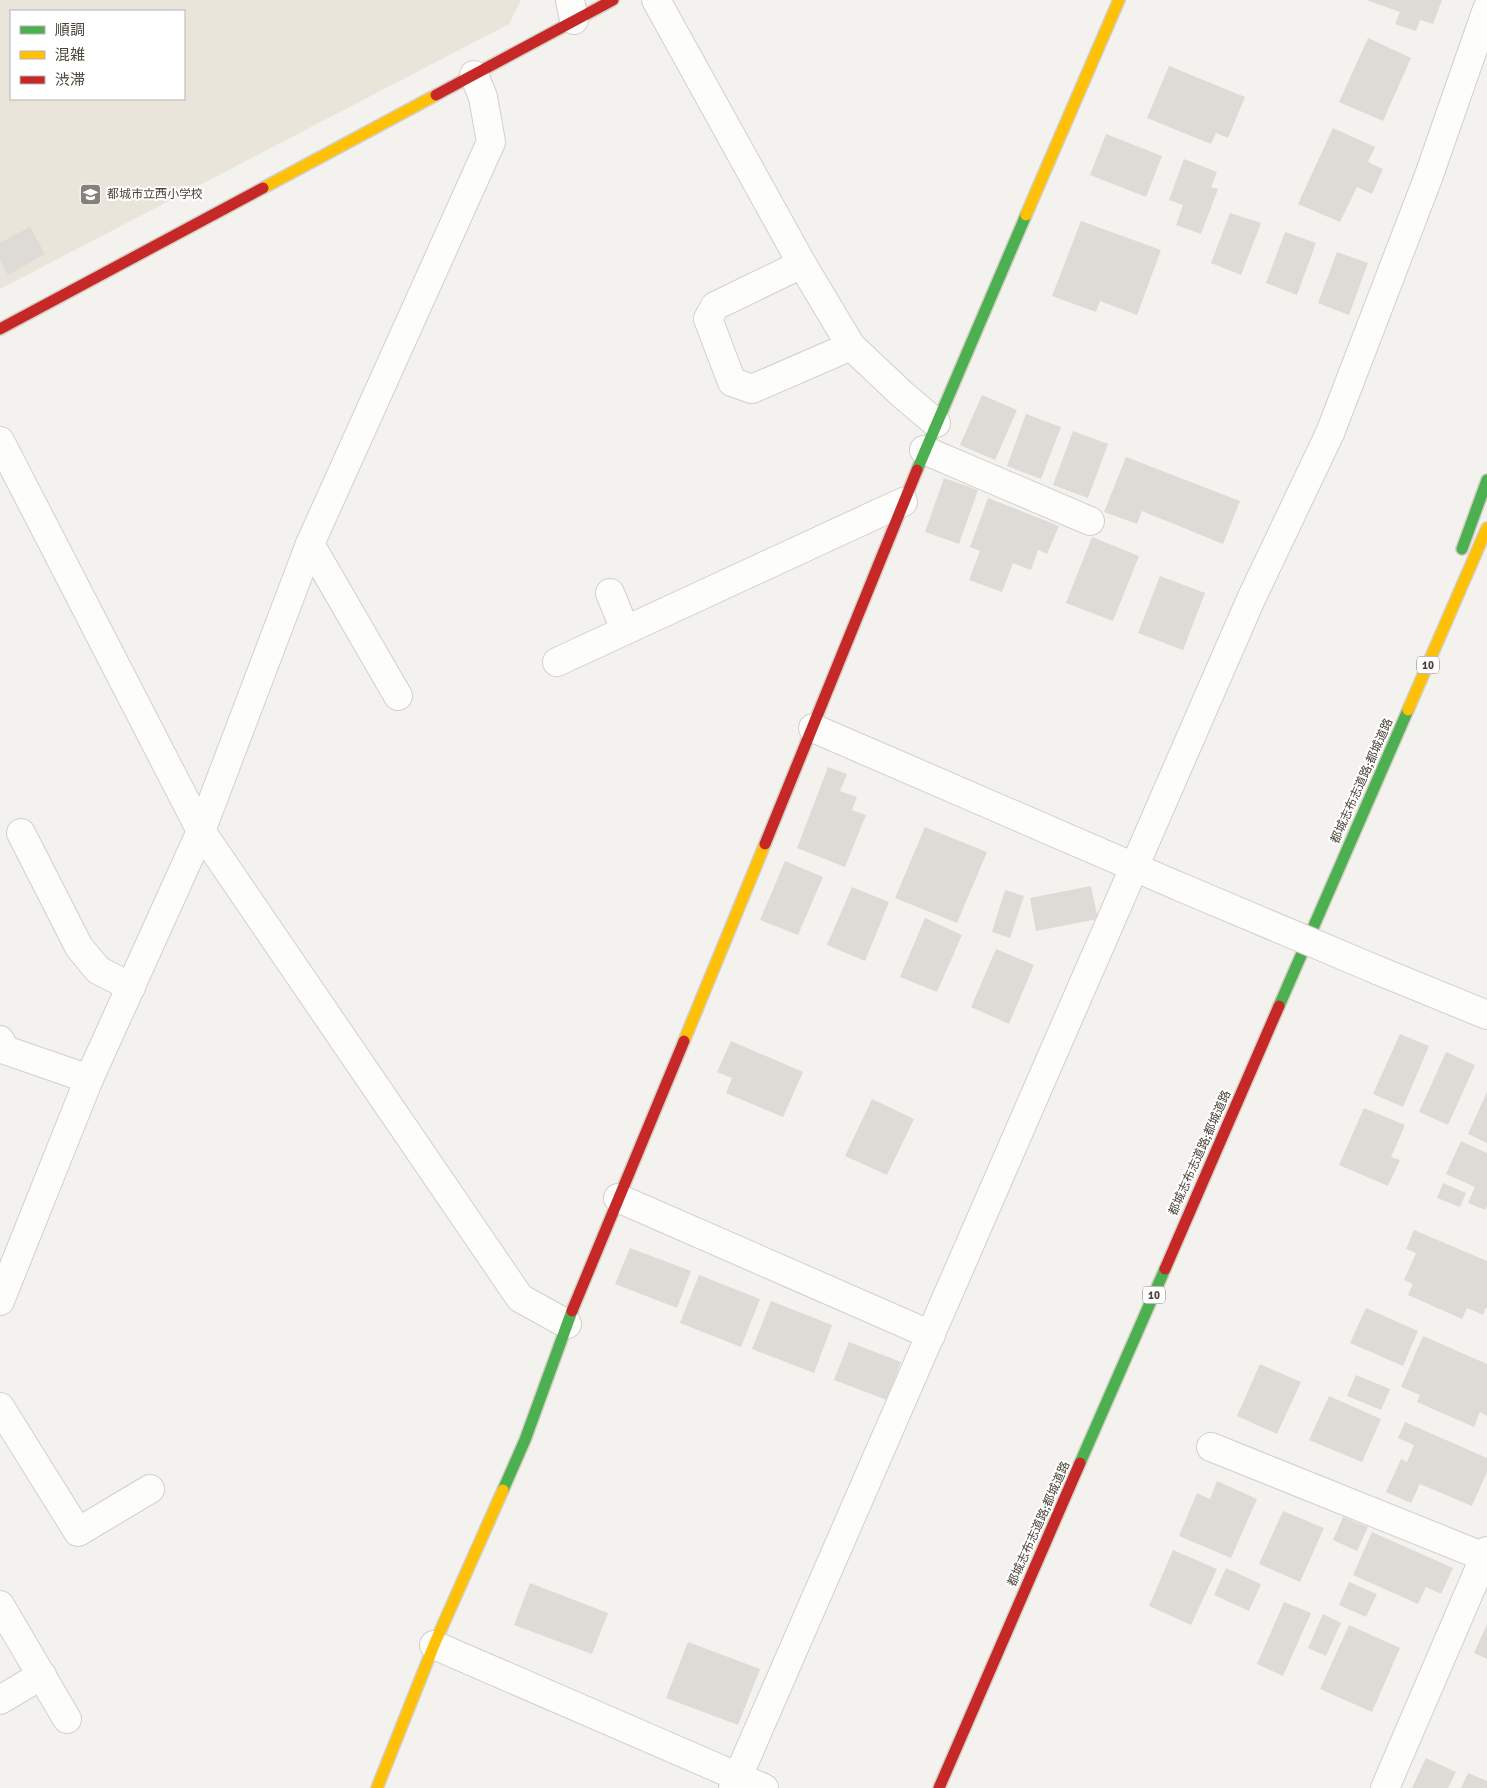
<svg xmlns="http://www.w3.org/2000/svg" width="1487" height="1788" font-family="Signika,'Noto Sans JP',sans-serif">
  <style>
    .education { fill: #eae5da; fill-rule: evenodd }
    .building { fill: #dedbd6 }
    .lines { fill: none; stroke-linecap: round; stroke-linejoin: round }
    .street-casing { stroke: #d2d0cb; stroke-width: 30 }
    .fast-casing { stroke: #d3cfc5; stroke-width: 14 }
    .slow-casing { stroke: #d3cfc5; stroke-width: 14 }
    .jam-casing { stroke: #d3cfc5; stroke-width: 14 }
    .street { stroke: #fdfdfc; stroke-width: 28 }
    .fast { stroke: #4caf50; stroke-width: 11 }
    .slow { stroke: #ffc107; stroke-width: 11 }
    .jam { stroke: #c62828; stroke-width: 11 }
    .street-bridge-casing { stroke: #d2d0cb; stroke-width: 30; stroke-linecap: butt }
    .street-bridge { stroke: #fdfdfc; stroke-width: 28 }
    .labels { text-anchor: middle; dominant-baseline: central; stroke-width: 4; stroke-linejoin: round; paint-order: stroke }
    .shield { fill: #fff; stroke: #817c74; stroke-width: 1 }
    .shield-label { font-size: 11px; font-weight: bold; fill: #4b4439 }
    .poi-label { font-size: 12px; fill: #4b4439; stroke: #fff; text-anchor: start }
    .street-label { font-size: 12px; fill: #4b4439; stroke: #fff }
  </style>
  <rect width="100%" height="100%" fill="#f4f2ee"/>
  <path class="education" d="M0 0H521L509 24 0 289ZM11 11H184V99H11Z"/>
  <g class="building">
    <path d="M1366 0H1442L1433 24 1420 20 1416 31 1395 24 1400 12Z"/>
    <path d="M1368 38 1411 58 1383 121 1339 102Z"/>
    <path d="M1169 66 1245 97 1228 138 1216 133 1211 144 1147 118Z"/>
    <path d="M1333 128 1375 147 1368 162 1383 169 1372 194 1357 187 1340 222 1298 204Z"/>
    <path d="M1106 134 1162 156 1146 197 1090 175Z"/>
    <path d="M1184 159 1217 172 1211 187 1218 189 1201 234 1176 225 1183 205 1169 200Z"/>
    <path d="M1230 213 1261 223 1241 275 1211 263Z"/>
    <path d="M1081 221 1161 250 1137 315 1100 301 1096 312 1052 296Z"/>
    <path d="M30 227 45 254 8 275 0 260V243Z"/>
    <path d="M1285 232 1316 243 1297 295 1266 283Z"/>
    <path d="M1337 252 1368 263 1349 315 1318 303Z"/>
    <path d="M982 395 1017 410 995 460 960 445Z"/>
    <path d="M1026 414 1061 427 1041 479 1007 466Z"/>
    <path d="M1073 431 1108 444 1088 498 1053 485Z"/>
    <path d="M1126 457 1240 501 1223 544 1142 511 1137 524 1104 512Z"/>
    <path d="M944 478 978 490 959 544 925 532Z"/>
    <path d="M988 498 1059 526 1047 554 1038 550 1031 570 1013 563 1002 592 969 580 980 551 970 547Z"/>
    <path d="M1092 537 1139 556 1113 621 1066 603Z"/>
    <path d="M1160 576 1205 593 1183 650 1138 633Z"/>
    <path d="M828 767 847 774 840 791 857 797 852 810 866 815 845 867 797 848Z"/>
    <path d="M925 827 987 852 957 923 895 898Z"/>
    <path d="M785 861 823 877 798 935 760 920Z"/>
    <path d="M1091 886 1098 919 1036 931 1030 898Z"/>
    <path d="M852 887 889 902 865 961 827 945Z"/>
    <path d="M1005 890 1024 896 1010 938 992 932Z"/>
    <path d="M925 918 962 935 937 992 900 977Z"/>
    <path d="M996 949 1034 965 1009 1024 971 1007Z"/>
    <path d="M1400 1034 1429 1046 1403 1107 1373 1094Z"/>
    <path d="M731 1041 803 1072 783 1117 726 1093 732 1078 717 1072Z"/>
    <path d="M1446 1052 1475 1065 1448 1125 1419 1112Z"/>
    <path d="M1487 1092V1143L1468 1134Z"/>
    <path d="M872 1099 914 1119 887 1175 845 1156Z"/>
    <path d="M1364 1108 1405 1125 1391 1157 1400 1160 1388 1186 1339 1165Z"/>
    <path d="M1461 1141 1487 1153V1206L1485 1210 1468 1203 1475 1187 1446 1174Z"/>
    <path d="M1443 1183 1466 1193 1460 1207 1437 1198Z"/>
    <path d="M1414 1230 1487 1261V1308L1486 1307 1483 1315 1467 1308 1462 1319 1408 1295 1413 1284 1404 1280 1416 1253 1406 1249Z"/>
    <path d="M630 1248 691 1271 677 1308 615 1284Z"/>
    <path d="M699 1275 760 1299 741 1347 680 1323Z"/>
    <path d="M771 1301 832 1325 814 1373 752 1349Z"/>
    <path d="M1366 1308 1418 1331 1403 1366 1350 1343Z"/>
    <path d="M1423 1336 1487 1364V1416L1480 1412 1474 1427 1417 1402 1420 1395 1401 1387Z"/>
    <path d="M849 1342 901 1362 887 1400 834 1380Z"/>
    <path d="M1260 1364 1301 1382 1277 1434 1237 1416Z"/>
    <path d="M1356 1375 1390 1389 1381 1410 1347 1396Z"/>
    <path d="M1329 1396 1381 1419 1362 1462 1309 1440Z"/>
    <path d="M1405 1422 1487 1458V1472L1472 1506 1420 1484 1411 1503 1386 1492 1401 1459 1407 1462 1414 1445 1398 1438Z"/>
    <path d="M1217 1481 1257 1499 1231 1558 1179 1536 1197 1493 1210 1499Z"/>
    <path d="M1283 1511 1324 1528 1300 1582 1259 1564Z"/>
    <path d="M1343 1517 1368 1527 1357 1551 1333 1540Z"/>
    <path d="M1372 1532 1453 1568 1441 1594 1426 1587 1418 1604 1353 1575Z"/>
    <path d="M1173 1550 1217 1569 1191 1625 1149 1606Z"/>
    <path d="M1226 1568 1261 1584 1249 1611 1214 1595Z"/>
    <path d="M1349 1582 1377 1594 1366 1617 1339 1605Z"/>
    <path d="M530 1583 608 1613 592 1654 514 1625Z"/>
    <path d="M1284 1602 1311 1613 1283 1676 1257 1664Z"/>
    <path d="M1323 1614 1341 1623 1326 1656 1308 1648Z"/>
    <path d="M1487 1624V1659L1474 1653Z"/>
    <path d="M1349 1625 1400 1648 1372 1712 1320 1689Z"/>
    <path d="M688 1642 760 1669 738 1725 666 1698Z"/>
    <path d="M1426 1758 1456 1772 1448 1788H1412Z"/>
    <path d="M1468 1773 1487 1781V1788H1461Z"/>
  </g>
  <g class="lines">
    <defs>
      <g id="street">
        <path d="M570 0 574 20"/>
        <path d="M656 0 802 264 851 346 903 395 936 423"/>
        <path d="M802 264 715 306 708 319 732 382 752 389 851 346"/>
        <path d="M0 441 201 831 520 1298 567 1324"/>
        <path d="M924 450 1090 521"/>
        <path d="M310 544 398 696"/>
        <path d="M610 593 625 630"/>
        <path d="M557 662 903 502"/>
        <path d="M813 728 1178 886"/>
        <path d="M21 833 79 947 98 970 131 987"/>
        <path d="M1377 970 1487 1015"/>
        <path d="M0 1040 5 1050 89 1079"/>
        <path d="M618 1198 931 1335"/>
        <path d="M0 1301 89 1079 201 831 310 544 491 142 483 97 474 75"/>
        <path d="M0 1407 78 1532 150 1489"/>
        <path d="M1211 1447 1487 1558"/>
        <path d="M0 1605 67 1719"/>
        <path d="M434 1645 764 1788"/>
        <path d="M0 1700 42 1675"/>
        <path d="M733 1788 1251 599 1330 433 1428 178 1487 9"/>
        <path d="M1385 1788 1487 1551"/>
      </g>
      <g id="fast">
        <path d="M917 470 1026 215"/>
        <path d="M1462 549 1487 480"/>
        <path d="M1279 1006 1408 710"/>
        <path d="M1080 1463 1165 1269"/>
        <path d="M503 1490 525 1440 572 1311"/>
      </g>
      <g id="slow">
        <path d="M263 188 436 95"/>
        <path d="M1026 215 1119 0"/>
        <path d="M1408 710 1487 528"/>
        <path d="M684 1041 765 844"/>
        <path d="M377 1788 434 1645 503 1490"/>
      </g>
      <g id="jam">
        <path d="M436 95 613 0"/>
        <path d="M0 329 263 188"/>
        <path d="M765 844 917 470"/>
        <path d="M1165 1269 1279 1006"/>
        <path d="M572 1311 684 1041"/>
        <path d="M939 1788 1080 1463"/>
      </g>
    </defs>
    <use href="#street" class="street-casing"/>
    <use href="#fast" class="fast-casing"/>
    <use href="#slow" class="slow-casing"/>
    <use href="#jam" class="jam-casing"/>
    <use href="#street" class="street"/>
    <use href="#fast" class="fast"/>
    <use href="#slow" class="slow"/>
    <use href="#jam" class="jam"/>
    <defs>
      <path id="street-bridge" d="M1178 886 1377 970"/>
    </defs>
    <use href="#street-bridge" class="street-bridge-casing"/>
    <use href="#street-bridge" class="street-bridge"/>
  </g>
  <defs>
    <symbol id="school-square" viewBox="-11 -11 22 22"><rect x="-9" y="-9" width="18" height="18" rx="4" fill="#868178" stroke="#fff"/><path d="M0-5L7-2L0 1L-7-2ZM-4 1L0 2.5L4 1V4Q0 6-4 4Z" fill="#fff"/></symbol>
  </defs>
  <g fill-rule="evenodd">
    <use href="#school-square" x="78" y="182" width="25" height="25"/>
  </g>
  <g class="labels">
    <g class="shield">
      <rect x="1417" y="656.5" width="22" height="17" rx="4"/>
      <rect x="1143" y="1286.5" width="22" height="17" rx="4"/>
    </g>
    <g class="shield-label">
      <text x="1428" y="665">10</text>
      <text x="1154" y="1295">10</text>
    </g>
    <g class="poi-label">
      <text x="107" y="194">都城市立西小学校</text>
    </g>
    <g class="street-label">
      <text transform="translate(1362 781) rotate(-66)">都城志布志道路;都城道路</text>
      <text transform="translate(1200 1153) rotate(-66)">都城志布志道路;都城道路</text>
      <text transform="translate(1039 1524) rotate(-66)">都城志布志道路;都城道路</text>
    </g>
  </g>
  <rect x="10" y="10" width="175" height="90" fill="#ffffff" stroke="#b7b4b0"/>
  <rect x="20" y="26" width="25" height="8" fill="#4caf50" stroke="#b7b4b0"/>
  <text x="55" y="35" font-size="15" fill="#4b4439">順調</text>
  <rect x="20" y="51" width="25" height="8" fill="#ffc107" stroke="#b7b4b0"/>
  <text x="55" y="60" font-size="15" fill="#4b4439">混雑</text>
  <rect x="20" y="76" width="25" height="8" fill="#c62828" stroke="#b7b4b0"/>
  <text x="55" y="85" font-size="15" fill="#4b4439">渋滞</text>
</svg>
